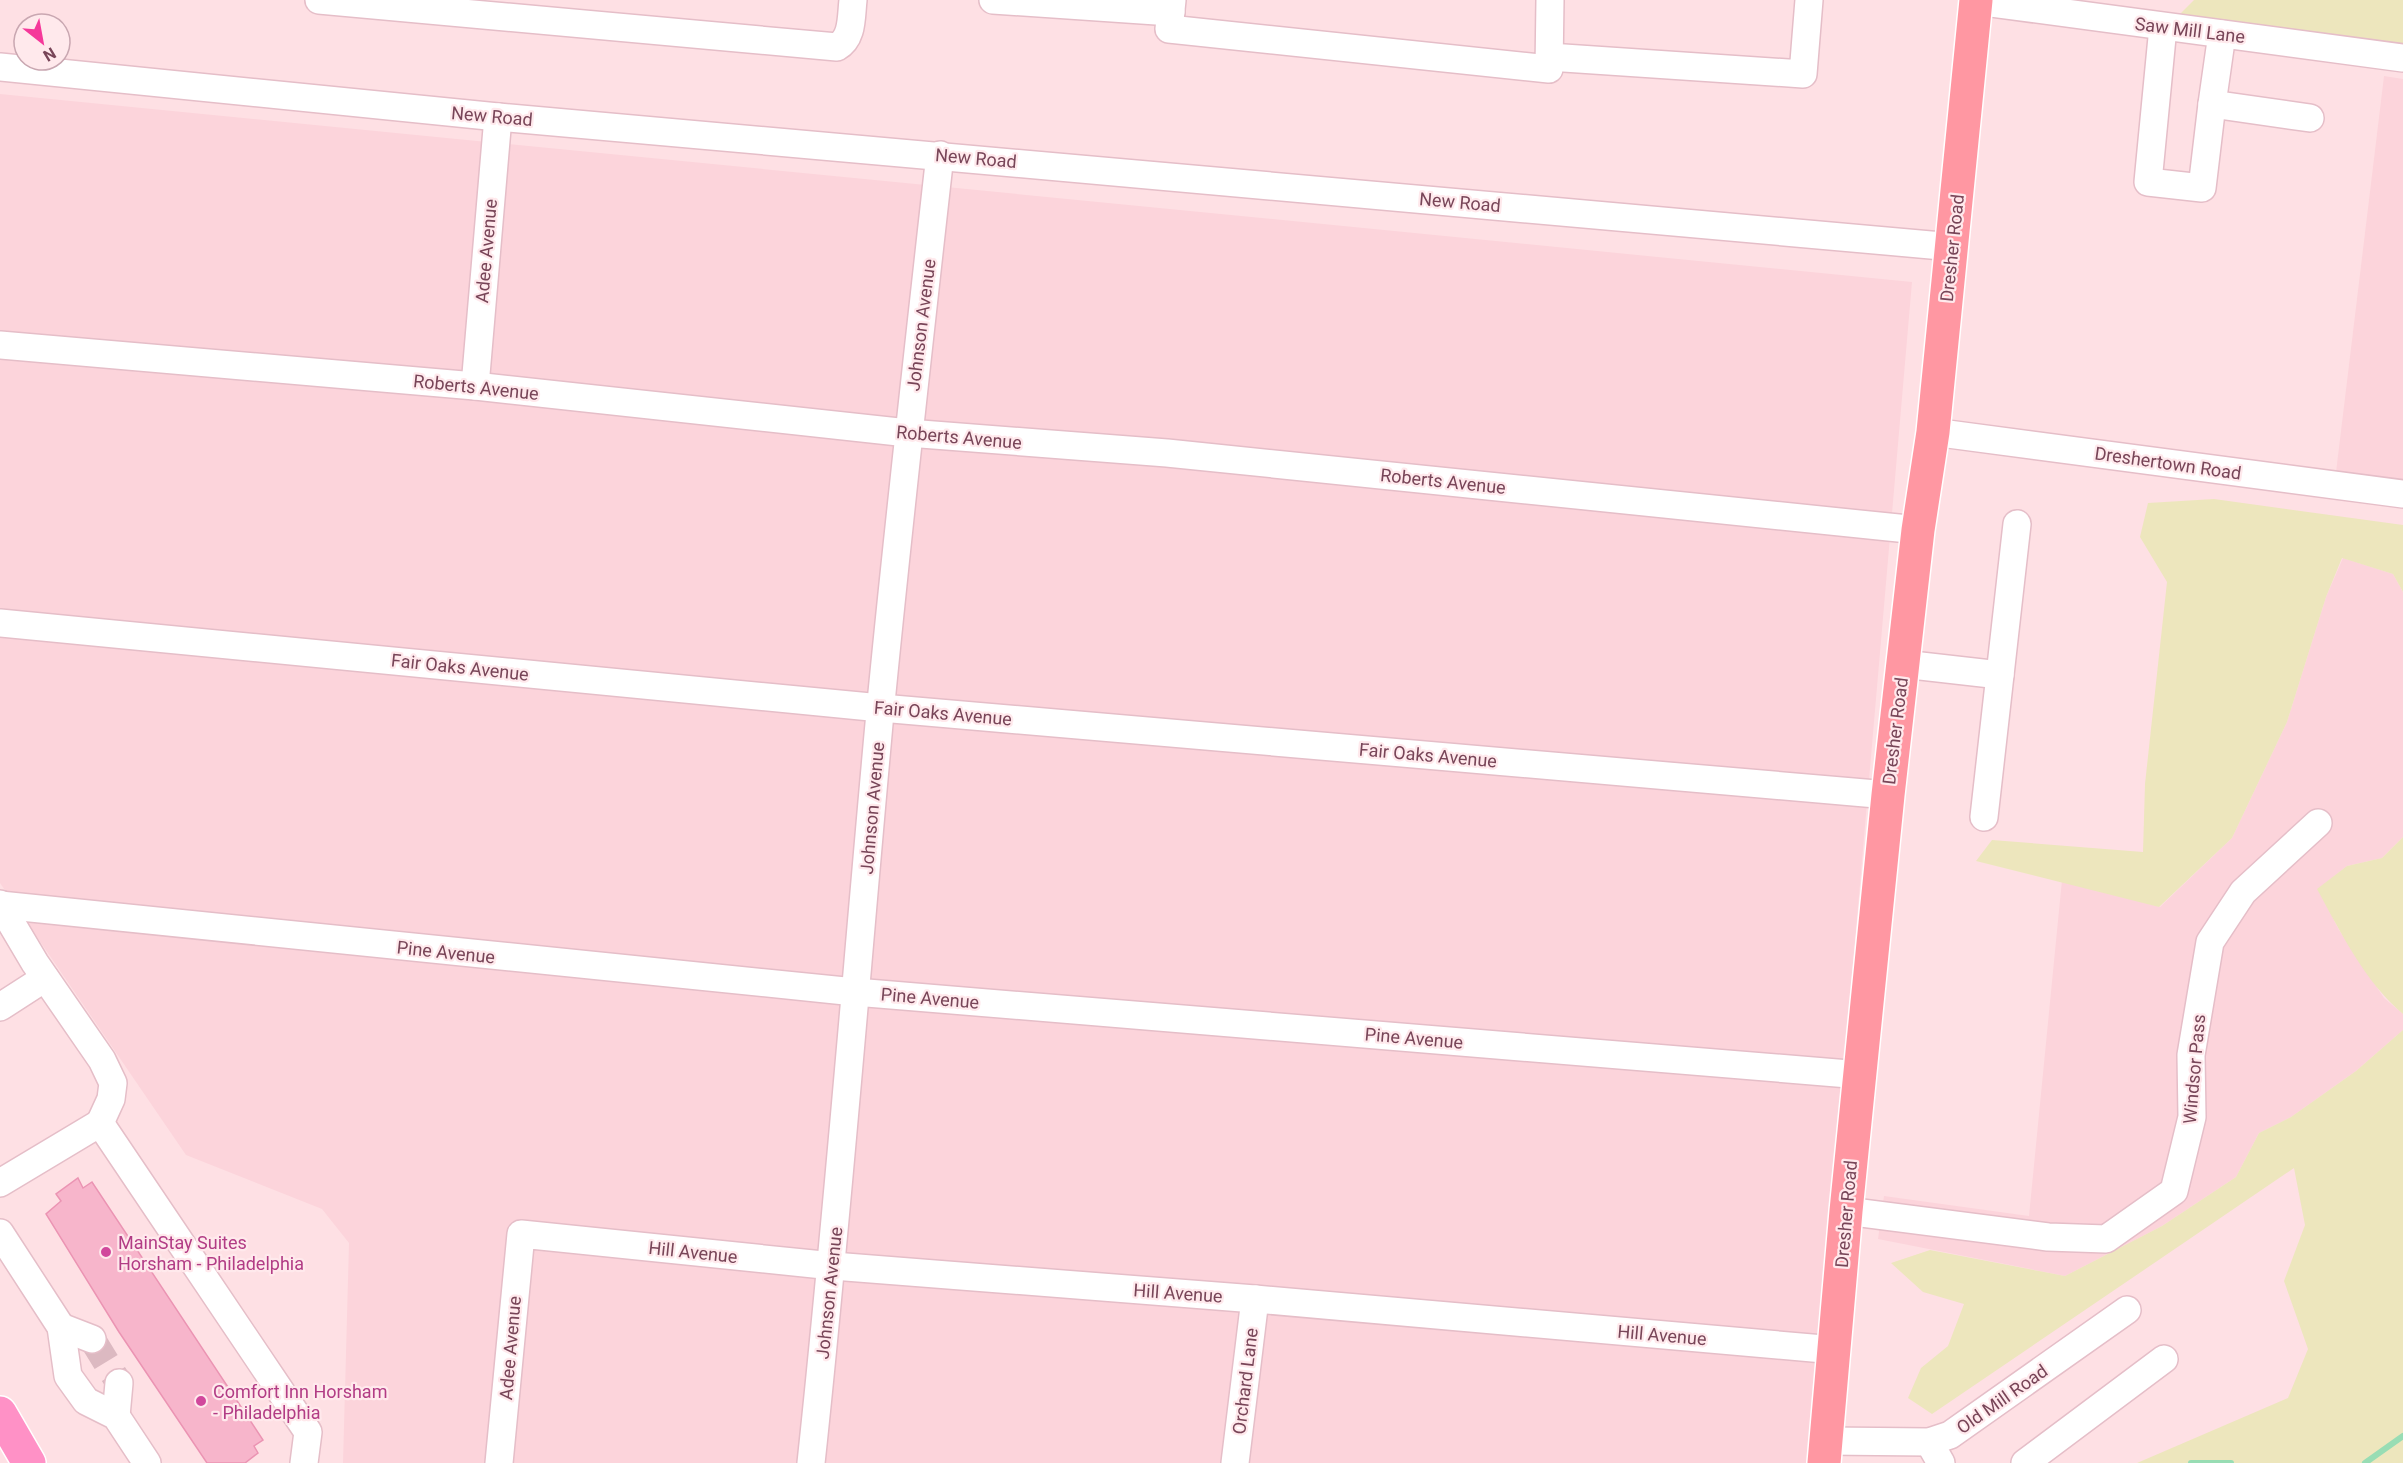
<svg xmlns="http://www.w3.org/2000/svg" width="2403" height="1463" font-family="Roboto,sans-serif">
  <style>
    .residential { fill: #fcd4db }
    .green { fill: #ede6bd }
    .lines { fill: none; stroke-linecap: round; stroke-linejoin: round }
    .stream { stroke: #98ddb4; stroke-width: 6 }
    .building { fill: #f7b5cb; stroke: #eb94b3; stroke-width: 1.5 }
    .minor-tunnel { stroke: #dcb9c1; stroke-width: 27; stroke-dasharray: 27 14; stroke-linecap: butt }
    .minor-casing { stroke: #e5bec8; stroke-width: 30 }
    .major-casing { stroke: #fff; stroke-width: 36 }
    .highway-casing { stroke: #fff; stroke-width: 36 }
    .minor { stroke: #fff; stroke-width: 27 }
    .major { stroke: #ff97a2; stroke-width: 33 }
    .highway { stroke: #ff91c6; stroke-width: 33 }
    .hotel-dot { fill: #d1479c; stroke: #ffe9ec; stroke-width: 2 }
    .labels { text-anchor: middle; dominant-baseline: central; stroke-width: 4.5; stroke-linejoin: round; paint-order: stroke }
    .street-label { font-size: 18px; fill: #784558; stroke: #ffe9ec }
    .hotel-label { font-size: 18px; fill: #b23c85; stroke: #ffe9ec; text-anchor: start }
  </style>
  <rect width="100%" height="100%" fill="#fee0e4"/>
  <g class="residential">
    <path d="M2384 76 2403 79V481L2336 472Z"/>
    <path d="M0 94 1912 282 1810 1463H343L349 1243 322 1209 186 1155 0 883Z"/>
    <path d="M2343 558 2393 574 2403 592V837L2382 858 2347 866 2318 889 2339 930 2384 998 2403 1014V1030L2356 1071 2291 1117 2259 1133 2236 1177 2162 1226 2065 1276 1878 1239 1884 1196 2029 1216 2062 880 2160 907 2232 838 2287 722 2326 597Z"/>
  </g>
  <g class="green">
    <path d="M2194 0H2403V48L2180 14Z"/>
    <path d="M2214 499 2403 525V592L2393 574 2342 558 2326 597 2287 722 2232 838 2159 907 1976 861 1992 840 2143 852 2145 784 2167 582 2140 537 2148 503Z"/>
    <path d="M2403 837V1014C2365 982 2341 933 2317 889L2347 866 2382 858Z"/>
    <path d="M2403 1030V1463H2137L2288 1398 2308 1349 2284 1281 2305 1225 2294 1168 1932 1414 1908 1398 1921 1368 1948 1346 1964 1304 1923 1292 1891 1263 1930 1250 2065 1276 2162 1226 2236 1177 2259 1133 2291 1117 2356 1071Z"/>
  </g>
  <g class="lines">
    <g class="stream">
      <path d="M2191 1463H2231"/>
      <path d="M2365 1463 2403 1436"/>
    </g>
  </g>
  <path class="building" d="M78 1178 83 1188 92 1182 263 1440 254 1446 258 1453 245 1463H207L119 1332 46 1214 61 1201 56 1194Z"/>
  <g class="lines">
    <path class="minor-tunnel" d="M92 1339 119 1383"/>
    <defs>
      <g id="minor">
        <path d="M319 0 837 47C853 38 851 17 853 0"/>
        <path d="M993 0 1171 12"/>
        <path d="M1172 0 1169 29 1549 69 1550 0"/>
        <path d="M1976 1 2403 58"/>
        <path d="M2163 27 2148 182 2202 188 2212 104"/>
        <path d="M2222 34 2212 104 2310 118"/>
        <path d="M1549 57 1803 74 1809 0"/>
        <path d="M0 67 498 117 1953 247"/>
        <path d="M0 345 475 386 908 433 1167 453 1918 530"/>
        <path d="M475 386 498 117"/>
        <path d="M1933 432 2403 494"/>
        <path d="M0 623 881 708 1888 795"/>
        <path d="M1903 664 2000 675"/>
        <path d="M1984 817 2017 524"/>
        <path d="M0 904 35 963 102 1060 113 1083 111 1099 100 1123"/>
        <path d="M0 905 855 992 1861 1075"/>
        <path d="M0 1007 45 978"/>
        <path d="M0 1183 100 1123 308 1432 304 1463"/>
        <path d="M1846 1211 2048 1237 2106 1239 2174 1191 2192 1117 2191 1055 2210 942 2243 892 2318 823"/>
        <path d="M0 1233 61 1327 68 1376 86 1401 116 1416 147 1463"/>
        <path d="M61 1327 92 1339"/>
        <path d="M116 1416 119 1383"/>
        <path d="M1826 1441 1929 1442 1950 1435 2127 1310"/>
        <path d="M1929 1442 1941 1463"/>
        <path d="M499 1463 521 1234 833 1266 1255 1299 1835 1350"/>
        <path d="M811 1463C838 1213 857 963 880 713 898 527 919 341 940 155"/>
        <path d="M1235 1463 1255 1299"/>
        <path d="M2025 1463 2164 1359"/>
      </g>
      <path id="major" d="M1824 1463 1846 1211 1888 795 1918 530 1933 432 1976 0"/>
      <path id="highway" d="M0 1413 29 1463"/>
    </defs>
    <use href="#minor" class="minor-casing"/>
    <use href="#major" class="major-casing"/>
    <use href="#highway" class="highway-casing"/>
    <use href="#minor" class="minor"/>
    <use href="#major" class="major"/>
    <use href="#highway" class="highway"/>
  </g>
  <g class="hotel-dot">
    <circle cx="106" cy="1252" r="6"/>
    <circle cx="201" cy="1401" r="6"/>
  </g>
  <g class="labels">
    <g class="street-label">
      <text transform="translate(2190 30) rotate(7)">Saw Mill Lane</text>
      <text transform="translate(492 116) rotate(5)">New Road</text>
      <text transform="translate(976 158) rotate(5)">New Road</text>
      <text transform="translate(1460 202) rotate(5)">New Road</text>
      <text transform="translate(1952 248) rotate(-84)">Dresher Road</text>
      <text transform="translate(486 251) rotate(-85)">Adee Avenue</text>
      <text transform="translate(921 325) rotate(-83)">Johnson Avenue</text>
      <text transform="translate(476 387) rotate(6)">Roberts Avenue</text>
      <text transform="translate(959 437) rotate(5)">Roberts Avenue</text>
      <text transform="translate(2168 463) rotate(8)">Dreshertown Road</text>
      <text transform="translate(1443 481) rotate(6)">Roberts Avenue</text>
      <text transform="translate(460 667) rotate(6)">Fair Oaks Avenue</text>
      <text transform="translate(943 713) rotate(5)">Fair Oaks Avenue</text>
      <text transform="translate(1895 731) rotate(-83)">Dresher Road</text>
      <text transform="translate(1428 755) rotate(5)">Fair Oaks Avenue</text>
      <text transform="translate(872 808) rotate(-85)">Johnson Avenue</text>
      <text transform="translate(446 952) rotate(6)">Pine Avenue</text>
      <text transform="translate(930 998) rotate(5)">Pine Avenue</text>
      <text transform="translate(1414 1038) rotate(5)">Pine Avenue</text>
      <text transform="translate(2194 1069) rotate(-85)">Windsor Pass</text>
      <text transform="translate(1846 1214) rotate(-85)">Dresher Road</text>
      <text transform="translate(693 1252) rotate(6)">Hill Avenue</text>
      <text transform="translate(829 1293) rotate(-84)">Johnson Avenue</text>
      <text transform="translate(1178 1293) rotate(4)">Hill Avenue</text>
      <text transform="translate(1662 1335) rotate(5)">Hill Avenue</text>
      <text transform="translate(510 1348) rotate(-85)">Adee Avenue</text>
      <text transform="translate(1245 1381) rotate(-83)">Orchard Lane</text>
      <text transform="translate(2002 1399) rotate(-35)">Old Mill Road</text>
    </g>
    <g class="hotel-label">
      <text x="118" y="1242">MainStay Suites<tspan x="118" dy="21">Horsham - Philadelphia</tspan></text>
      <text x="213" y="1391">Comfort Inn Horsham<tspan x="213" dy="21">- Philadelphia</tspan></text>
    </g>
  </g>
  <g transform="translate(42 42) rotate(149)"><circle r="28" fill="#ffe9ec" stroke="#c9a7b1" stroke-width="1.5"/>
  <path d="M0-4.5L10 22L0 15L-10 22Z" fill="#f5389a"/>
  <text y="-9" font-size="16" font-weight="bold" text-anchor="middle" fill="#784558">N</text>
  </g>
</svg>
